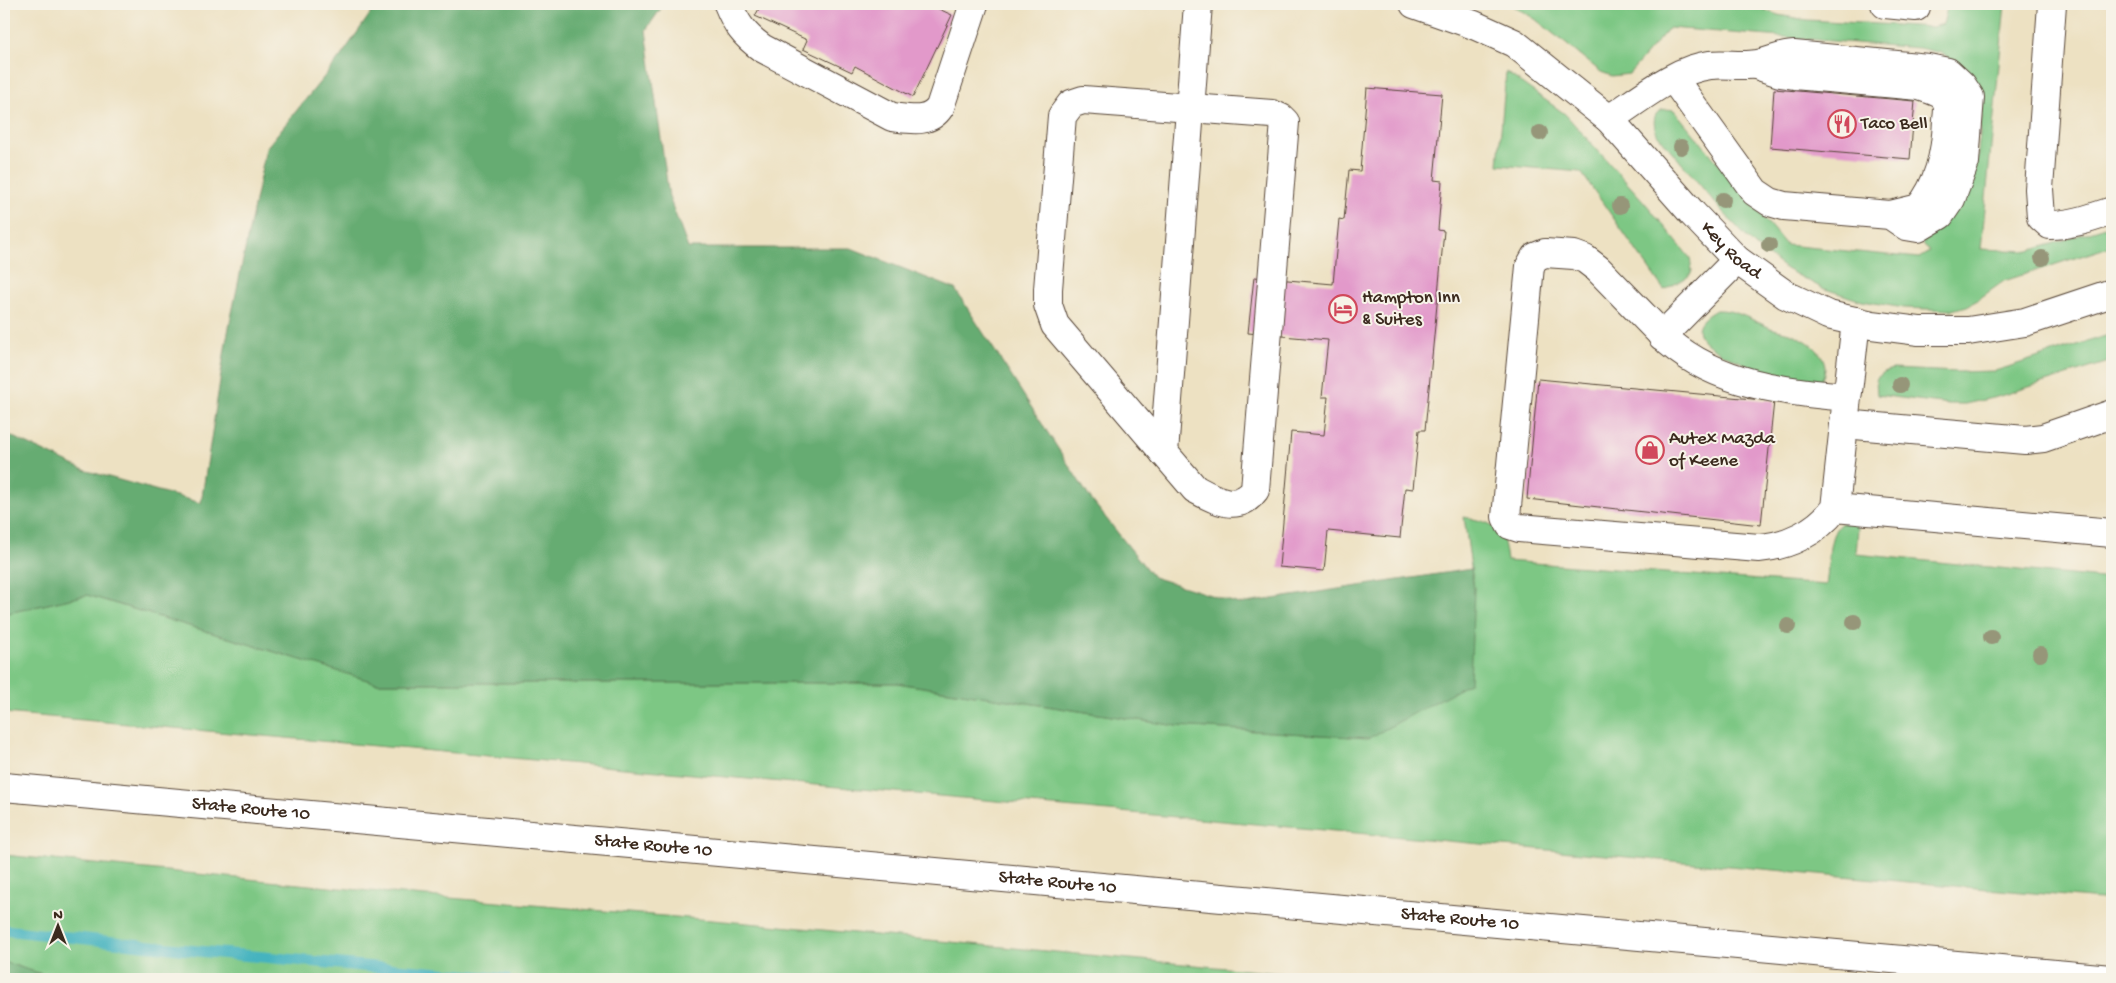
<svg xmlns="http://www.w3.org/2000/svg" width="2116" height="983" font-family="'Gochi Hand',sans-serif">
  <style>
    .green { fill: #7dc784; stroke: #5c7851 }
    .forest { fill: #66ac72; stroke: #506b48 }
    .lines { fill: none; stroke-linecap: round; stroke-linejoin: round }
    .stream { stroke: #44b3bf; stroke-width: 11 }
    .building { fill: #e299ca }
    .minor-casing { stroke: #564537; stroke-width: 30 }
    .highway-casing { stroke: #564537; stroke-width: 30 }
    .minor { stroke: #fff; stroke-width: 28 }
    .highway { stroke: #fff; stroke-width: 28 }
    .tree { fill: #969679 }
    .labels { text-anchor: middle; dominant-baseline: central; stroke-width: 4; stroke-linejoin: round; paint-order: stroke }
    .poi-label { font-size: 19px; fill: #3b2a1e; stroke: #f7f3e8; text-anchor: start }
    .street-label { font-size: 19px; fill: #3b2a1e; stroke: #f7f3e8 }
  </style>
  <rect width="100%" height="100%" fill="#f7f3e8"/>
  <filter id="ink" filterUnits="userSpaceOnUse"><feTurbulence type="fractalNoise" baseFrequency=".02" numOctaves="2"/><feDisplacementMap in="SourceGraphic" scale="10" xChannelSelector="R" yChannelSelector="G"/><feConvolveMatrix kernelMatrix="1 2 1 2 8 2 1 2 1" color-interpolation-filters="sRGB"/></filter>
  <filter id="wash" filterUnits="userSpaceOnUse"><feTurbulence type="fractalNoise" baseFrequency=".0096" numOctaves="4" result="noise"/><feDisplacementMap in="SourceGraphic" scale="20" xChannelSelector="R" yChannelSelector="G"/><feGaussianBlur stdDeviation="1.12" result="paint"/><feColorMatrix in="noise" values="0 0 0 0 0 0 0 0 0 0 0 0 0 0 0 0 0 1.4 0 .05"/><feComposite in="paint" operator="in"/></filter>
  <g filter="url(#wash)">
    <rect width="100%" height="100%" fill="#ede1c2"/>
    <g class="green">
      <path d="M1510 4H1749L1778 15 1807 20 1933 27 1943 24 1948 4H2005L1981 249 2029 251 2112 225V246L2004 281 1976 301 1967 306 1952 310 1904 308 1862 301 1822 288 1786 269 1755 246 1722 211 1657 134C1651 119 1654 106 1674 110L1786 245 1919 258 1929 252 1921 240 1977 161 1984 98 1975 79 1958 63 1941 53 1919 48 1669 28 1629 74 1612 76 1601 72 1535 19Z"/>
      <path d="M1506 72 1565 114 1646 204 1690 258 1692 271 1689 276 1664 290 1581 172 1498 165Z"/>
      <path d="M1716 310C1736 309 1753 321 1771 328 1779 331 1789 332 1797 336 1816 345 1835 363 1819 383 1807 382 1792 384 1780 381 1769 378 1756 370 1745 364 1723 354 1671 334 1716 310Z"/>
      <path d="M2112 334V361L1997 397 1965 404H1949L1877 395 1876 379 1884 372 1893 369 1958 372 1995 371Z"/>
      <path d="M1464 517C1497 524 1503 526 1507 561L1826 585C1830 566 1825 520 1852 520L1858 528 1856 554 2112 579V900L4 713V614L87 595 377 683H897L1177 726 1369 738 1474 589Z"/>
      <path d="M4 855 390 893 759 924 1343 979H142L141 975 87 974 57 979 4 962Z"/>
    </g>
    <g class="forest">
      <path d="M377 4H664L646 30 669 197 688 248H851L955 289 1090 498 1153 577 1239 604 1471 569 1474 589 1470 683 1369 738 1177 726 897 683H377L87 595 4 614V433L84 470 201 503 226 342 266 148 341 56Z"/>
      <path d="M4 962 57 979 87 974 141 975 142 979H4Z"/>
    </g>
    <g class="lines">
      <path class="stream" d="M4 930 197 951 506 979"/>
    </g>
    <g id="blocks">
      <g class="building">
        <path d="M755 4H928L952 15 913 97 855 66 852 72 803 49 807 40 755 16 760 7Z"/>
        <path d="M1367 88 1442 94 1434 180 1442 181 1438 230 1444 231 1425 430H1419L1413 489 1405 488 1400 538 1328 531 1324 571 1279 567 1291 432 1324 435 1328 397H1322L1328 340 1248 333 1254 277 1333 284 1339 219 1344 220 1349 170 1360 171Z"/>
        <path d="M1774 89 1915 101 1910 159 1770 147Z"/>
        <path d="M1538 379 1774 401 1761 525 1527 499Z"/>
      </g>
    </g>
  </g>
  <g filter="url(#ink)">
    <use href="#blocks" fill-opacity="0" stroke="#564537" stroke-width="1"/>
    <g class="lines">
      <defs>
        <g id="minor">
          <path d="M728 4C736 24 744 35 762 48L892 117C910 119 929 124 940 107L974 4"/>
          <path id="s1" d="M1414 4 1474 25 1514 43 1609 119 1693 214 1737 260 1786 295 1828 315 1872 325 1919 331H1968L2025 322 2112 293"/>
          <path d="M1885 4 1916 7"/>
          <path d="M2052 4 2039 189 2041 217 2050 225C2072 225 2091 218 2112 211"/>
          <path d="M1756 65 1780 73 1794 75 1919 86C1927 89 1938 91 1944 97 1949 103 1948 113 1947 120 1946 151 1939 184 1919 208L1890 215"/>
          <path d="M1083 100 1272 114 1281 118 1285 122 1255 490C1238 513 1215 500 1195 489L1055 325 1048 305V289L1062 116 1071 104Z"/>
          <path d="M1609 119C1639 100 1675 69 1710 65 1725 63 1742 67 1757 64 1770 62 1778 56 1794 55L1928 68 1948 72 1962 85 1970 97 1965 162 1951 199 1940 215 1918 228 1906 226 1890 215 1784 206 1770 202 1755 192 1673 78"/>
          <path d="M1662 336 1737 260"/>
          <path d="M1847 397C1785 392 1718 384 1669 342L1598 269 1585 259 1574 255 1545 253 1535 257 1530 266 1506 517 1510 525 1519 528 1759 548C1788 546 1817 532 1835 508L1847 397 1848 392 1856 321"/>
          <path d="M1844 424 2025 440 2043 438 2112 414"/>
          <path d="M1164 453 1198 4"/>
          <path d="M1835 508 2112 533"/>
        </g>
        <g id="highway">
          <path id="s2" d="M4 787 2111 979"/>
        </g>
      </defs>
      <use href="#minor" class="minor-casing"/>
      <use href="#highway" class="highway-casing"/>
      <use href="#minor" class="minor"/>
      <use href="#highway" class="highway"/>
    </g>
    <g class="tree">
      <circle cx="1540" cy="133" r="8"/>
      <circle cx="1681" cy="147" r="8"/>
      <circle cx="1723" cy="200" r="8"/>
      <circle cx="1620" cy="206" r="8"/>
      <circle cx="1769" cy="245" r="8"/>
      <circle cx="2042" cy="258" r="8"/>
      <circle cx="1900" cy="385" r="8"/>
      <circle cx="1854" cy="622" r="8"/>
      <circle cx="1788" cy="626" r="8"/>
      <circle cx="1991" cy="637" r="8"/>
      <circle cx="2040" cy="654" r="8"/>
    </g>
  </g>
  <defs>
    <symbol id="restaurant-ring" viewBox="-11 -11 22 22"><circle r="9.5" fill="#f7f3e8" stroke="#d1495b" stroke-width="1.5"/><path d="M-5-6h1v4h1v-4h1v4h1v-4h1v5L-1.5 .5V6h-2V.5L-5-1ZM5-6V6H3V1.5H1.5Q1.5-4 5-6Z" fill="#d1495b"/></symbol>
    <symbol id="hotel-ring" viewBox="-11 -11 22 22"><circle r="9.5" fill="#f7f3e8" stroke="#d1495b" stroke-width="1.5"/><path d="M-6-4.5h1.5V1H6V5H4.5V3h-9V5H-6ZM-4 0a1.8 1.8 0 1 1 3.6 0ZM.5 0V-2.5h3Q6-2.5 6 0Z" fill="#d1495b"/></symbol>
    <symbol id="shop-ring" viewBox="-11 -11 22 22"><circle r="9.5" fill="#f7f3e8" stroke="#d1495b" stroke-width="1.5"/><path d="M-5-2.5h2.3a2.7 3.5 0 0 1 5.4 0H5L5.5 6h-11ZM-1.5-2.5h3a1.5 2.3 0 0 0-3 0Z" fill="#d1495b"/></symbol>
  </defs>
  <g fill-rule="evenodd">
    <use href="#restaurant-ring" x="1826" y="108" width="32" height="32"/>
    <use href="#hotel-ring" x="1327" y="293" width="32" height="32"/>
    <use href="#shop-ring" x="1634" y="434" width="32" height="32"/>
  </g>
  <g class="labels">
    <g class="poi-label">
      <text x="1861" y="124">Taco Bell</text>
      <text x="1362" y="298">Hampton Inn<tspan x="1362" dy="22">&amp; Suites</tspan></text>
      <text x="1669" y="439">Autex Mazda<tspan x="1669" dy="22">of Keene</tspan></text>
    </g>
    <g class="street-label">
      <text stroke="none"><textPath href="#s1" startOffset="409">Key Road</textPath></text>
      <text stroke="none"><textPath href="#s2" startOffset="248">State Route 10</textPath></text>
      <text stroke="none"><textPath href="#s2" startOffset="652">State Route 10</textPath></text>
      <text stroke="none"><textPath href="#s2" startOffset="1058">State Route 10</textPath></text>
      <text stroke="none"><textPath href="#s2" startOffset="1462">State Route 10</textPath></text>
    </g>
  </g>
  <rect width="2116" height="983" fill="none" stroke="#f7f3e8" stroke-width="20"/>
  <g transform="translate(58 926)" stroke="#f7f3e8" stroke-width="4" paint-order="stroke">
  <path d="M0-4L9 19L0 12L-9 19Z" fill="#3b2a1e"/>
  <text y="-8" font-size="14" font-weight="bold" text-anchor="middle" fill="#3b2a1e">N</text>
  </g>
</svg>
